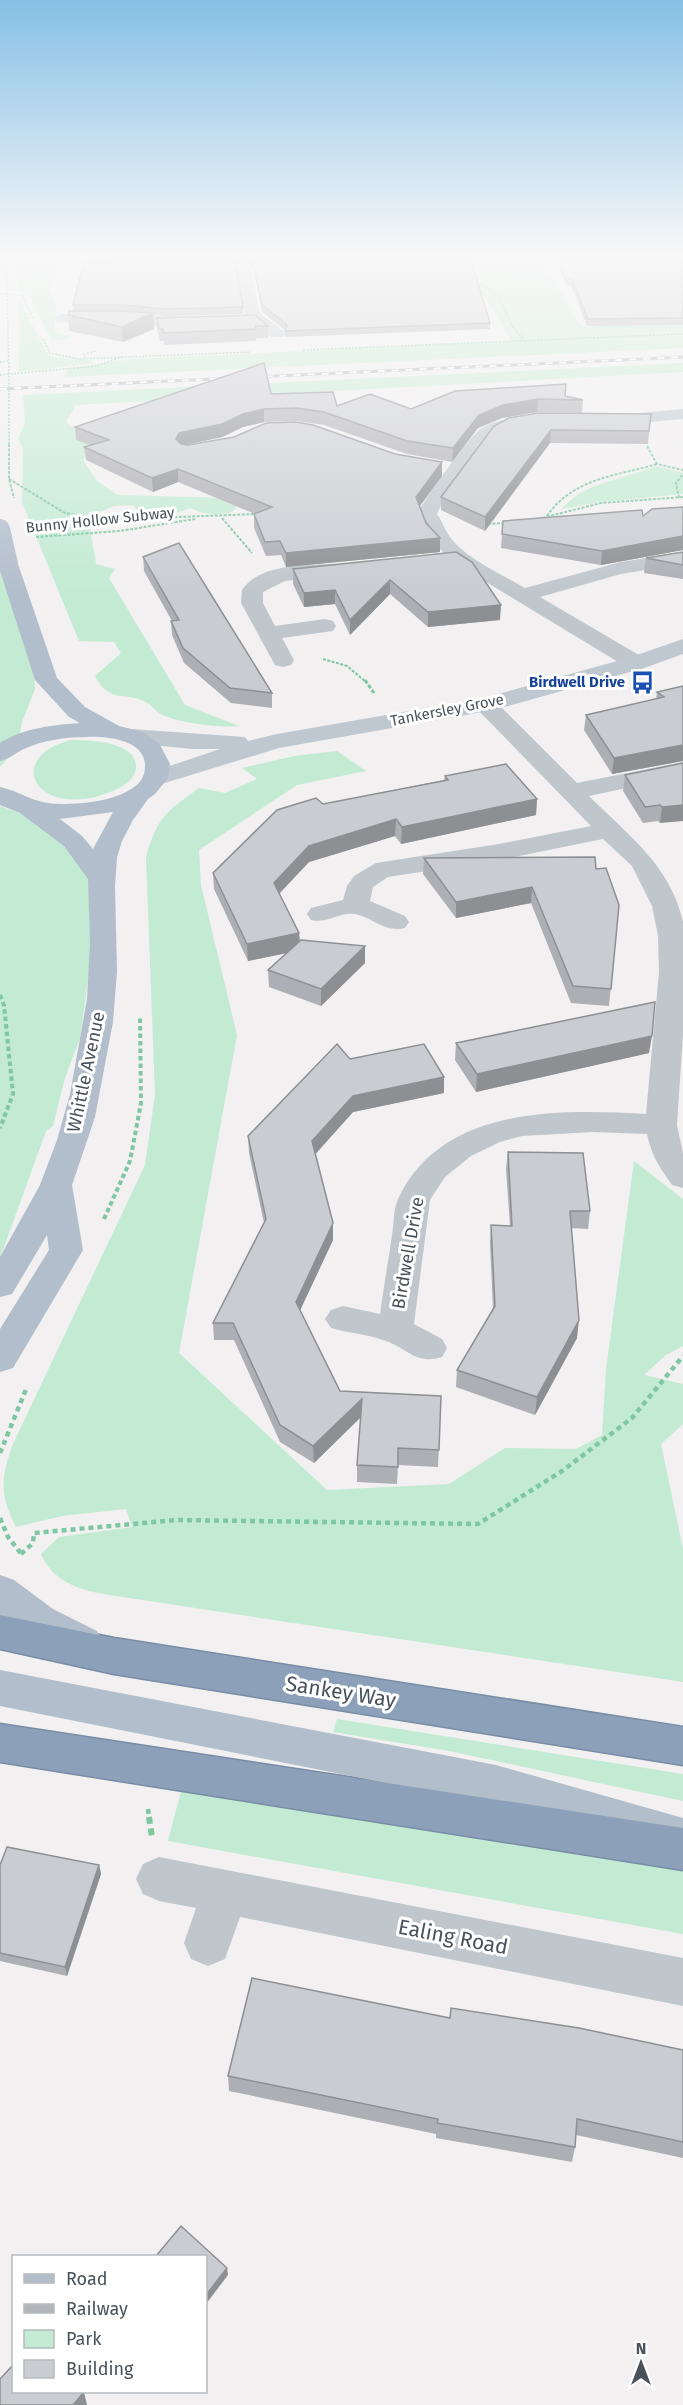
<svg xmlns="http://www.w3.org/2000/svg" width="683" height="2405" font-family="'Fira Sans',sans-serif">
  <style>
    .green { fill: #c3ebd3 }
    .lines { fill: none; stroke-linecap: round; stroke-linejoin: round }
    .highway-casing { stroke: #788ca5; stroke-width: 3 }
    .path-far5 { stroke: #7ec6a4; stroke-width: 1.5; stroke-dasharray: 2 1.5; stroke-linecap: butt }
    .path-far4 { stroke: #7ec6a4; stroke-width: 2; stroke-dasharray: 3 1.5; stroke-linecap: butt }
    .path-far3 { stroke: #7ec6a4; stroke-width: 3; stroke-dasharray: 4 2; stroke-linecap: butt }
    .path-far2 { stroke: #7ec6a4; stroke-width: 4; stroke-dasharray: 4.5 3; stroke-linecap: butt }
    .path-far1 { stroke: #7ec6a4; stroke-width: 4.5; stroke-dasharray: 5 4; stroke-linecap: butt }
    .path { stroke: #7ec6a4; stroke-width: 6; stroke-dasharray: 7 4.5; stroke-linecap: butt }
    .street { fill: #bfc7cd; fill-rule: evenodd }
    .secondary { fill: #bfc8d1; fill-rule: evenodd }
    .primary { fill: #b2becb; fill-rule: evenodd }
    .highway { fill: #8ca1b9; fill-rule: evenodd }
    .rail-casing { stroke: #b2b5b9; stroke-width: 3 }
    .rail { stroke: #fff; stroke-width: 2; stroke-dasharray: 7; stroke-linecap: butt }
    .path-bridge { stroke: #7ec6a4; stroke-width: 1.5; stroke-dasharray: 2 1.5; stroke-linecap: butt }
    .primary-bridge { stroke: #b2becb; stroke-width: 20 }
    .wall { fill: #aeafb5 }
    .shaded-wall { fill: #8d8f93 }
    .building { fill: #caccd2; stroke: #8d8f93; stroke-width: 1.5 }
    .labels { text-anchor: middle; dominant-baseline: central; stroke-width: 6; stroke-linejoin: round; paint-order: stroke }
    .far-street-label { font-size: 15px; fill: #49525b; stroke: #fff }
    .far-transit-label { font-size: 15px; font-weight: bold; fill: #164399; stroke: #fff; text-anchor: end }
    .street-label { font-size: 18px; fill: #49525b; stroke: #fff }
    .near-street-label { font-size: 21px; fill: #49525b; stroke: #fff }
  </style>
  <rect width="100%" height="100%" fill="#f2f0f0"/>
  <g class="green">
    <path d="M16 257H60V264L71 269 47 273 50 276 49 289 56 307 55 332 74 338 51 340 29 295 18 291Z"/>
    <path d="M378 257H540L582 327 683 321V348L64 377 69 368 133 359 512 341 486 298 457 281Z"/>
    <path d="M19 299 48 355C63 362 85 355 95 363L19 372Z"/>
    <path d="M683 363V372L76 405 66 422 83 435 91 450 83 460 97 481 117 495 232 498 237 506 231 513C215 515 205 515 190 508 174 516 156 515 139 513L133 505 114 506 93 515 90 528 96 564 115 569 109 578 185 705 239 726C221 728 177 723 161 714 155 711 152 705 146 702 125 691 109 704 95 676L121 653 114 642 79 641 22 502 23 449 18 439 25 423 23 395Z"/>
    <path d="M656 466 683 473V494L600 502 562 509C585 481 624 480 656 466Z"/>
    <path d="M0 558 34 675 35 689 22 722 17 748 0 767Z"/>
    <path d="M70 740C87 740 137 741 136 767 136 778 124 786 115 790 40 823 0 760 70 740Z"/>
    <path d="M337 751 366 771 297 785 199 850 201 885 237 1035 179 1353 327 1490 449 1484 505 1448 576 1449 602 1435 606 1369 634 1161 683 1199V1346L666 1355 644 1375 683 1384V1424L661 1444 683 1549V1682L136 1599C100 1593 57 1592 41 1554L59 1537 132 1527 126 1509 62 1516 16 1527C0 1496 0 1479 13 1444L145 1165 155 1095 146 857C158 816 165 813 199 788L225 793 257 779 242 768 294 756Z"/>
    <path d="M0 806 22 814 103 874 80 1038 65 1078 53 1126 46 1131 0 1258Z"/>
    <path d="M337 1719 683 1774V1801L449 1751 333 1732Z"/>
    <path d="M181 1791 683 1866V1934L168 1841Z"/>
  </g>
  <g class="lines">
    <defs>
      <g id="highway">
        <path d="M0 1615 114 1638 683 1727V1765L114 1674 0 1649Z"/>
        <path d="M0 1724 683 1828V1870L0 1762Z"/>
      </g>
    </defs>
    <use href="#highway" class="highway-casing"/>
    <g class="path-far5">
      <path d="M6 257 9 372"/>
      <path d="M474 280 498 295 512 326 524 340"/>
      <path d="M0 294 22 295 33 319"/>
      <path d="M43 339 50 353 78 359 251 352"/>
      <path d="M303 350 683 334"/>
      <path d="M85 358 84 354 96 351"/>
      <path d="M0 362 8 361"/>
      <path d="M0 375 97 366 121 357"/>
      <path d="M9 407V446"/>
    </g>
    <g class="path-far4">
      <path d="M9 444V479L14 498"/>
      <path d="M647 446 657 464 683 470"/>
      <path d="M9 479 65 513 101 520 256 514"/>
      <path d="M679 498 676 483 683 474"/>
      <path d="M547 516C573 478 616 476 657 464"/>
      <path d="M222 518 252 553"/>
      <path d="M538 519 601 503 683 497"/>
      <path d="M488 524 507 523"/>
      <path d="M36 537 120 531 195 519"/>
      <path d="M323 659 347 666 366 682"/>
    </g>
    <path class="path-far3" d="M365 680 374 693"/>
    <g class="path-far2">
      <path d="M0 995 4 1005 13 1094 0 1128"/>
      <path d="M104 1219 130 1161 141 1103 140 1017"/>
    </g>
    <g class="path-far1">
      <path d="M0 1453 27 1387"/>
      <path d="M0 1518 8 1537 23 1556"/>
      <path d="M21 1554 33 1543 34 1533 176 1520 478 1524 562 1471 632 1418 683 1356"/>
      <path d="M148 1809 149 1818"/>
    </g>
    <path class="path" d="M149 1817 152 1837"/>
    <g class="street">
      <path d="M250 257H271L251 269 260 313 283 331 285 334 283 337H271L245 315 237 269 243 260Z"/>
      <path d="M532 257H546V258L539 262 534 261Z"/>
      <path d="M63 314 201 317 209 322 201 327H184L57 322 55 319 57 316Z"/>
      <path d="M683 409V419L607 426 601 425 598 421 601 417 607 416Z"/>
      <path d="M532 415 538 416 541 420 538 424 508 429 492 437 442 503 437 514C442 521 444 528 448 534 462 557 503 575 525 588L621 562 683 552V564L621 574 540 597 644 658 647 663 644 668 636 670 628 668 453 562 431 540 425 525 417 514C425 499 470 435 482 428 497 419 515 418 532 415Z"/>
      <path d="M337 564 344 566 347 570 344 574 285 581 263 592V603L275 626 325 619 333 621 336 626 333 631 282 638 294 660 291 665 283 667 275 665 241 603 242 590C260 563 308 565 337 564Z"/>
      <path d="M486 698 494 700 577 783 683 762V776L589 796C628 835 671 866 683 922V1034L677 1125 683 1153V1188L672 1185C659 1166 652 1157 647 1134L593 1132 522 1136 500 1142 471 1156 445 1177 430 1200 414 1324 442 1339 447 1348 442 1357C416 1365 408 1349 386 1341 368 1334 348 1333 331 1328L325 1319 331 1310 343 1306 380 1314C384 1285 389 1257 393 1228 394 1219 394 1206 399 1197 443 1106 560 1109 646 1114L659 972 658 936 652 906 632 866 603 839 499 860 388 877 373 887 370 901 405 916 409 922 405 928C384 933 373 917 354 914 340 912 327 924 311 920L307 914 311 908 343 900 347 886 354 876 376 863 499 844 591 826 478 710 474 705 478 700Z"/>
      <path d="M159 1857 683 1958V2006L240 1917 225 1959 208 1966 191 1959 184 1943 196 1908 159 1901 143 1894 136 1879 143 1864Z"/>
    </g>
    <path class="secondary" d="M683 639V654L644 668 494 710 279 748 155 786 146 784 143 779 146 774 220 749H192L131 743 123 741 119 736 123 731 131 729 245 737 248 741 277 734 484 698 628 658Z"/>
    <g class="primary">
      <path d="M8 558 15 560 18 564 57 678 85 707 119 726 143 732 159 743 170 764 168 778 155 794 148 799 133 820 122 841 117 857 115 887 117 972 113 1022 95 1117 72 1185 83 1250 13 1368 0 1372V1329L49 1250 47 1235 12 1294 0 1297V1257L40 1185 57 1140 70 1094 87 999 90 944 88 879 64 846 20 813 0 805V787C23 792 33 804 61 804 85 804 120 801 139 783 143 778 145 773 145 766 146 740 106 736 87 737 66 737 43 740 24 749 15 753 10 759 0 761V743C23 728 54 725 80 723L69 717 35 680 0 571V561ZM113 812 93 849 82 836 60 819Z"/>
      <path d="M0 1575 14 1580 53 1609 97 1631 103 1643 97 1655C93 1657 87 1660 83 1660 66 1662 14 1628 0 1617Z"/>
      <path d="M0 1670 496 1765 683 1818V1860L496 1805 0 1706Z"/>
    </g>
    <use href="#highway" class="highway"/>
    <defs>
      <path id="rail" d="M0 389 683 357"/>
    </defs>
    <use href="#rail" class="rail-casing"/>
    <use href="#rail" class="rail"/>
    <path class="path-bridge" d="M9 372V407"/>
    <path class="primary-bridge" d="M0 529 8 564"/>
  </g>
  <g class="wall">
    <path d="M112 257H244L241 259 236 267 243 307V314L166 316 153 315 154 329 123 342 69 331 68 315 74 311 73 305 115 259Z"/>
    <path d="M559 257H683V325L587 326 571 286H566L559 266Z"/>
    <path d="M253 264 490 323V329L285 337V330L262 312 254 270Z"/>
    <path d="M157 318 268 326V338H256V341L164 345V341H160L157 329Z"/>
    <path d="M271 394 337 406 411 409 565 396 583 400 582 413 537 412 502 418 478 428 452 462 407 454 324 425 296 421 264 422 243 427 222 437 185 445 442 476 420 506 440 552 286 567 281 555 266 556 254 528V514H255L178 482 153 492 86 460 84 447 90 445 76 440 75 427Z"/>
    <path d="M651 414 648 444 550 443 485 531 441 510V497L494 426Z"/>
    <path d="M683 507V550L601 565 501 548 503 521 643 516Z"/>
    <path d="M456 552 500 620 428 627 390 594 350 635 335 604 304 607 293 584V569Z"/>
    <path d="M683 552V579L644 573 646 558Z"/>
    <path d="M143 557 272 693V708L231 703 184 663 172 635 171 621H172L144 571Z"/>
    <path d="M683 686V761L612 774 584 730 586 715 656 699 657 692Z"/>
    <path d="M683 763 660 823 658 821 643 823 623 791 625 775Z"/>
    <path d="M445 776 537 799 536 815 401 844 395 836 309 862 279 894 299 933 300 941 365 946V963L321 1006 269 987 268 970 288 953 248 961 214 889 213 873 323 804 444 780Z"/>
    <path d="M424 858 596 869 619 905 609 1006 571 1003 531 903 456 918 423 874Z"/>
    <path d="M456 1043 649 1053 476 1092 455 1060Z"/>
    <path d="M350 1059 444 1093 353 1112 315 1154 333 1240 300 1310 340 1391 441 1396 438 1467 398 1465 397 1484 357 1482V1465L361 1417 314 1463 280 1442 234 1340H214L213 1323 264 1223 249 1153 248 1136Z"/>
    <path d="M508 1152 590 1211 588 1229 571 1228 577 1338 535 1415 456 1387 457 1370 493 1309 490 1243 491 1225 510 1226 506 1169Z"/>
    <path d="M0 1865H99L101 1874 67 1976 0 1961Z"/>
    <path d="M450 2018 683 2050V2158L576 2135 575 2147 572 2162 436 2138V2134L229 2091 228 2076Z"/>
  </g>
  <g class="shaded-wall">
    <path d="M238 257H244L241 259 235 268V262Z"/>
    <path d="M153 313 154 329 123 342 122 327Z"/>
    <path d="M538 399 537 412 502 418 478 428 452 462 453 448 479 415 503 405Z"/>
    <path d="M264 409V422L243 427 222 437 180 446 176 439 179 433 243 414Z"/>
    <path d="M551 430 550 443 485 531V517Z"/>
    <path d="M442 462V476L416 511V497Z"/>
    <path d="M178 469V482L153 492 152 478Z"/>
    <path d="M683 536V550L601 565 602 551Z"/>
    <path d="M440 538V552L286 567V553Z"/>
    <path d="M390 580V594L350 635V620Z"/>
    <path d="M335 590V604L304 607V593Z"/>
    <path d="M501 605 500 620 428 627V612Z"/>
    <path d="M683 745V761L612 774 614 758Z"/>
    <path d="M537 799 536 815 401 844 402 827Z"/>
    <path d="M683 805V821L660 823 662 807Z"/>
    <path d="M396 819 395 836 309 862 274 899V883L309 846Z"/>
    <path d="M532 887 531 903 456 918V902Z"/>
    <path d="M299 933 300 950 248 961 247 944Z"/>
    <path d="M365 946V963L321 1006V989Z"/>
    <path d="M652 1036 649 1053 476 1092 477 1074Z"/>
    <path d="M444 1077V1093L353 1112 312 1158V1141L353 1096Z"/>
    <path d="M333 1223V1240L296 1319V1302Z"/>
    <path d="M579 1320 577 1338 535 1415 537 1397Z"/>
    <path d="M362 1399V1416L314 1463 313 1446Z"/>
    <path d="M99 1865 101 1874 67 1976 65 1967Z"/>
    <path d="M227 2268 228 2275 206 2304V2295Z"/>
    <path d="M84 2392 87 2405H73Z"/>
  </g>
  <g class="building">
    <path d="M119 257H238L235 262 243 307 166 309 123 305H73L84 262 121 259Z"/>
    <path d="M264 257H470L490 323 285 331 287 326 285 323 262 305 253 264Z"/>
    <path d="M559 257H683V318L588 319 572 279 566 280 559 260Z"/>
    <path d="M69 311H122L153 313 122 327 68 315Z"/>
    <path d="M255 315 268 326H255L256 329 164 333 163 329H159L157 318Z"/>
    <path d="M264 363 271 394 333 392 337 406 370 394 411 409 455 391 566 384 565 396 583 400 538 399 503 405 479 415 453 448 407 441 324 412 296 408 264 409 243 414 222 424 179 433 176 439 181 444 188 445 234 437 266 423 296 422 313 425 395 454 442 462 416 497 426 523 440 538 286 553 280 541 265 542 254 514 272 507 178 469 152 478 84 447 109 440 75 427Z"/>
    <path d="M538 413 651 414 649 431 551 430 485 517 441 497 494 426 509 418Z"/>
    <path d="M683 507V536L602 551 502 534 503 521 642 510 643 516 652 509Z"/>
    <path d="M179 543 272 693 230 688 183 648 171 621 179 620 143 557Z"/>
    <path d="M456 552 472 562 501 605 428 612 390 580 350 620 335 590 304 593 293 569Z"/>
    <path d="M683 552V565L646 558Z"/>
    <path d="M683 686V745L614 758 586 715 664 697 657 692Z"/>
    <path d="M683 763V805L662 807 660 805 645 807 625 775Z"/>
    <path d="M506 764 537 799 402 827 396 819 309 846 274 883 299 933 247 944 213 873 277 810 316 798 323 804 448 780 445 776Z"/>
    <path d="M595 857 596 869 606 868 619 905 611 989 573 986 532 887 456 902 424 858Z"/>
    <path d="M301 940 365 946 321 989 268 970Z"/>
    <path d="M655 1002 652 1036 477 1074 456 1043Z"/>
    <path d="M337 1044 350 1059 424 1044 444 1077 353 1096 312 1141 333 1223 296 1302 340 1391 441 1396 439 1450 398 1448V1467L357 1465 362 1399 313 1446 280 1425 233 1323H213L266 1219 248 1136Z"/>
    <path d="M508 1152 583 1153 590 1211H570L579 1320 537 1397 457 1370 495 1306 491 1225 512 1226Z"/>
    <path d="M7 1847 99 1865 65 1967 0 1953V1865Z"/>
    <path d="M252 1978 450 2018 451 2008 579 2028 683 2050V2142L577 2119 575 2147 437 2123 438 2119 228 2076Z"/>
    <path d="M181 2226 227 2268 206 2295V2256H156Z"/>
    <path d="M14 2364V2391H83L84 2392 73 2405H0V2379Z"/>
  </g>
  <linearGradient id="sky" x2="0" y2="1"><stop stop-color="#86c0e6"/><stop offset="0.43" stop-color="#f9f8f8"/><stop offset="1" stop-color="#f9f8f8" stop-opacity="0"/></linearGradient>
  <rect width="683" height="594" fill="url(#sky)"/>
  <defs>
    <symbol id="bus-bare" viewBox="-9 -9 18 18"><path d="M-5-6H5V4H4V6H2V4H-2V6H-4V4H-5ZM-3.5-4V0h7V-4ZM-3.5 1.2v1.5H-2V1.2ZM2 1.2v1.5H3.5V1.2Z" fill="#1a4fb4" stroke="#fff" stroke-width="2.5" paint-order="stroke"/></symbol>
  </defs>
  <g fill-rule="evenodd">
    <use href="#bus-bare" x="626" y="666" width="33" height="33"/>
  </g>
  <g class="labels">
    <g class="far-street-label">
      <text transform="translate(100 520) rotate(-6)">Bunny Hollow Subway</text>
      <text transform="translate(447 710) rotate(-11)">Tankersley Grove</text>
    </g>
    <g class="far-transit-label">
      <text x="625" y="682">Birdwell Drive</text>
    </g>
    <g class="street-label">
      <text transform="translate(86 1072) rotate(-78)">Whittle Avenue</text>
      <text transform="translate(408 1253) rotate(-80)">Birdwell Drive</text>
    </g>
    <g class="near-street-label">
      <text transform="translate(341 1692) rotate(9)">Sankey Way</text>
      <text transform="translate(453 1937) rotate(11)">Ealing Road</text>
    </g>
  </g>
  <rect x="12" y="2255" width="195" height="138" fill="#ffffff" stroke="#b6babd" stroke-width="1.5"/>
  <rect x="24" y="2274" width="30" height="9" fill="#b2becb" stroke="#b6babd" stroke-width="1.5"/>
  <text x="66" y="2285" font-size="18" fill="#49525b">Road</text>
  <rect x="24" y="2304" width="30" height="9" fill="#b2b5b9" stroke="#b6babd" stroke-width="1.5"/>
  <text x="66" y="2315" font-size="18" fill="#49525b">Railway</text>
  <rect x="24" y="2330" width="30" height="18" fill="#c3ebd3" stroke="#b6babd" stroke-width="1.5"/>
  <text x="66" y="2345" font-size="18" fill="#49525b">Park</text>
  <rect x="24" y="2360" width="30" height="18" fill="#caccd2" stroke="#b6babd" stroke-width="1.5"/>
  <text x="66" y="2375" font-size="18" fill="#49525b">Building</text>
  <g transform="translate(641 2363)" stroke="#ffffff" stroke-width="4.5" paint-order="stroke">
  <path d="M0-4.5L10 22L0 15L-10 22Z" fill="#49525b"/>
  <text y="-9" font-size="16" font-weight="bold" text-anchor="middle" fill="#49525b">N</text>
  </g>
</svg>
